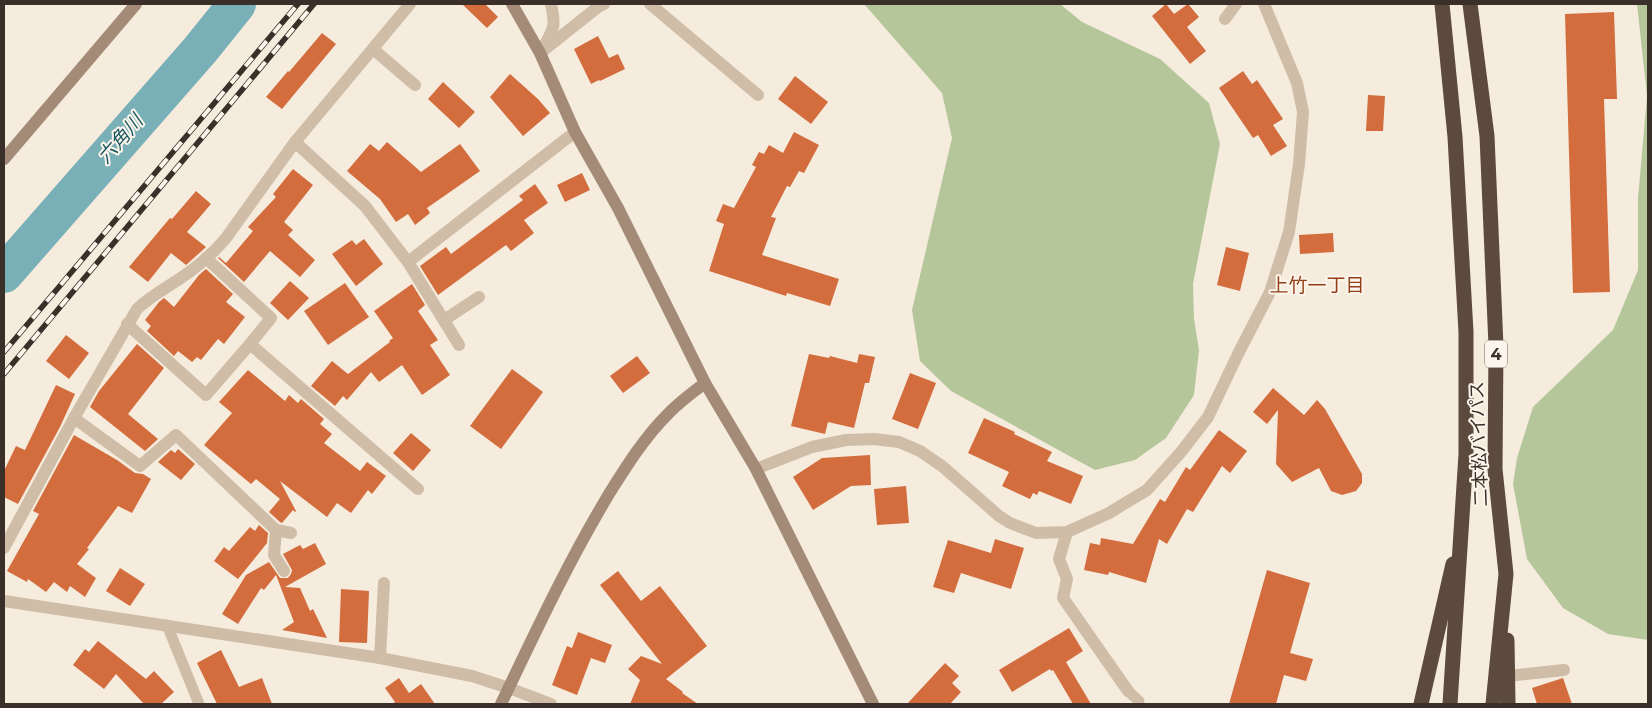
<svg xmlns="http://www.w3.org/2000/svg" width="1652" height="708" font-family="Montserrat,'Noto Sans JP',sans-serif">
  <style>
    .green { fill: #b5c69b }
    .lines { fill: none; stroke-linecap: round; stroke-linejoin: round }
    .river { stroke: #79afb6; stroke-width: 38 }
    .building { fill: #d36d3e }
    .lane { stroke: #cfbda8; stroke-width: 11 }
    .street { stroke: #cfbda8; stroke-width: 12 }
    .secondary { stroke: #a38b78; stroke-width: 12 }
    .highway { stroke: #5d4a3f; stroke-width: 15 }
    .rail-casing { stroke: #3b3029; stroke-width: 5.5 }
    .rail { stroke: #fcf5eb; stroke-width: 4; stroke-dasharray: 11; stroke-linecap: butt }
    .labels { text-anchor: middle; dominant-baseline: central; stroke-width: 4; stroke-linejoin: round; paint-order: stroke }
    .shield { fill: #fcf5eb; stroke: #756b63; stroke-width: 1 }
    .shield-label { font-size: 16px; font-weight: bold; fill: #3b3029 }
    .street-label { font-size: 18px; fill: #3b3029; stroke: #fcf5eb }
    .water-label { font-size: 19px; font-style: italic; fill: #195762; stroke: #fcf5eb }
    .neighbourhood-label { font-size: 19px; fill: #933f18; stroke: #fcf5eb }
  </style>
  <rect width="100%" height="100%" fill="#f5ecdd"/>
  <g class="green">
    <path d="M864 4H1060L1082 22 1160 59 1209 103 1220 144 1193 284 1194 319 1199 350 1194 395 1166 438 1135 460 1095 470 951 391 920 361 912 310 952 138 942 93Z"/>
    <path d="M1637 4H1648V640L1608 634 1563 608 1527 559 1513 484 1517 458 1533 407 1613 330 1638 270V198L1647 96Z"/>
  </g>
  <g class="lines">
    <path class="river" d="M4 274 200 50 237 4"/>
  </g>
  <g class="building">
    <path d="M462 4H485L498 17 487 28Z"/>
    <path d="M1166 4 1174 14 1188 4 1199 17 1187 27 1206 51 1190 64 1152 16Z"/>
    <path d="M1614 12 1617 99H1604L1610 292 1573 293 1565 14Z"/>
    <path d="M322 33 336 44 282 109 266 97 288 71 289 72Z"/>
    <path d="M598 36 609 58 618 54 625 69 600 81 599 80 591 84 574 49Z"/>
    <path d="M1243 71 1252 84 1257 80 1283 119 1273 125 1287 146 1271 156 1258 135 1253 138 1219 88Z"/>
    <path d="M510 74 538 99 550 113 523 136 490 97Z"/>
    <path d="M795 76 828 102 811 124 778 99Z"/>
    <path d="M443 82 475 112 459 128 428 99Z"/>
    <path d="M1368 95 1385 96 1383 131H1366Z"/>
    <path d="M794 132 819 145 804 173 799 171 790 187 787 186 771 217 776 218 762 255 839 279 830 306 787 293 786 296 709 271 724 224 716 221 723 204 734 208 756 167 752 165 759 152 764 154 769 145 783 153Z"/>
    <path d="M387 142 421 172 460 144 480 171 427 208 430 213 415 225 408 214 396 222 380 199 347 171 370 144 379 151Z"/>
    <path d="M293 169 313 185 284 222 293 230 288 235 315 260 300 277 270 251 244 282 218 258 219 257 226 263 253 231 248 227 276 197 273 194Z"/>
    <path d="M582 173 590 190 565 202 557 185Z"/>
    <path d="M535 184 548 203 524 220 534 233 511 251 506 245 438 295 420 266 446 247 451 254 523 200 519 196Z"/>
    <path d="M196 191 211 204 187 232 206 247 186 265 171 253 148 282 129 267 170 218 172 219Z"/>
    <path d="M1333 233 1334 252 1300 254 1299 235Z"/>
    <path d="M364 239 383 264 356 286 332 254 352 240 356 245Z"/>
    <path d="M1226 247 1249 253 1240 291 1217 285Z"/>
    <path d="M206 269 233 294 226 302 245 317 224 344 218 339 201 360 197 357 192 362 178 351 174 356 147 331 151 326 145 320 159 302 164 298 174 307 199 275Z"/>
    <path d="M290 281 309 298 288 320 270 303Z"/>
    <path d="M345 283 369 317 328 345 304 311Z"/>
    <path d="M412 284 425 305 418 311 438 340 430 345 450 375 422 395 402 365 379 382 371 372 347 400 343 396 335 406 311 386 332 361 348 374 390 342 389 341 393 338 374 311Z"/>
    <path d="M66 335 89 353 69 379 46 361Z"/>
    <path d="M137 344 164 368 128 414 158 439 145 451 90 407 99 391Z"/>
    <path d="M809 354 829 358 830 356 857 363 859 354 875 357 869 383H865L854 428 828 422 825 434 791 426Z"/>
    <path d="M637 356 650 373 623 393 610 376Z"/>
    <path d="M512 369 543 392 501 449 470 426Z"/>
    <path d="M248 370 285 401 289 395 298 403 301 399 324 419 320 424 332 434 324 443 360 471 367 462 386 476 372 494 368 490 351 513 337 503 327 517 280 481 296 511 295 512 293 510 282 523 280 522 269 512 280 499 256 479 251 484 204 445 232 413 219 402Z"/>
    <path d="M910 373 936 383 918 429 892 419Z"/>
    <path d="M56 385 75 394 60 427 18 504 4 497V471L16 446 25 450Z"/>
    <path d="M1273 388 1304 415 1317 400 1325 409 1362 474V483L1356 491 1342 495 1331 491 1319 468 1292 482 1276 464 1278 410 1267 424 1253 412Z"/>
    <path d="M984 418 1015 432 1014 434 1052 452 1047 461 1083 476 1071 504 1039 491 1037 495 1033 493 1030 499 1002 486 1009 472 968 453Z"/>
    <path d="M1219 430 1247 451 1230 473 1222 466 1193 512 1187 509 1167 544 1159 539 1146 583 1109 572 1108 575 1084 570 1090 543 1100 545 1101 538 1133 544 1160 499 1165 502 1186 467 1190 470Z"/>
    <path d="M411 433 431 450 413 471 393 453Z"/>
    <path d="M74 435 117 460 135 473 143 474 151 479 132 513 118 506 87 548 89 549 77 564 96 578 85 597 70 586 67 592 54 582 46 592 28 579 27 582 7 571 39 514 33 511Z"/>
    <path d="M178 449 195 464 181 480 158 462 171 450 175 453Z"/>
    <path d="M870 455 871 485 851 486 813 510 793 477 822 458Z"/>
    <path d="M906 486 909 523 877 525 874 489Z"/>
    <path d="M259 525 268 533 267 543 238 579 214 561 224 547 229 551 250 527 255 531Z"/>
    <path d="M995 539 1024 548 1011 589 961 573 954 593 933 587 948 540 991 553Z"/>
    <path d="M315 543 326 564 285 587 300 588 310 611 313 609 327 638 282 630 294 622 276 575 264 590 261 588 238 624 222 614 246 575 269 562 280 578H288L291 574 292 570 283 554 300 545 303 549Z"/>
    <path d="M120 568 145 584 130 606 106 591Z"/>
    <path d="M1267 570 1310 583 1290 653 1313 659 1306 681 1284 675 1276 704H1229Z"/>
    <path d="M618 571 641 601 660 586 707 646 666 679 683 692 682 693 698 704H630L640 680 628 669 641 656 662 664 600 585Z"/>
    <path d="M341 589 369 591 367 643 339 642Z"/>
    <path d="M1069 628 1083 651 1066 662 1091 704H1073L1053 670 1051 671 1050 669 1012 692 999 670Z"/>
    <path d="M578 632 612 645 605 663 591 658 577 695 552 685 567 646 572 648Z"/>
    <path d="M98 641 146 679 154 671 174 692 161 704H144L116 674 104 689 73 665 85 649 89 652Z"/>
    <path d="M221 650 239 687 262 678 272 704H217L197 663Z"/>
    <path d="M945 663 959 676 952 683 961 692 950 704H907Z"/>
    <path d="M399 678 409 693 421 684 435 704H392L395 702 385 688Z"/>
    <path d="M1563 678 1572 704H1537L1532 688Z"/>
  </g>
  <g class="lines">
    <g class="lane">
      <path d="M167 625 199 704"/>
      <path d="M1128 691 1139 701"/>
    </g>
    <g class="street">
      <path d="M650 4 758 95"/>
      <path d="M1225 19 1236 4"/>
      <path d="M543 48C554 28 556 27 551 4"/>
      <path d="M373 49 415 85"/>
      <path d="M540 53 598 7 604 4"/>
      <path d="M295 142 365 206 408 262 459 345"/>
      <path d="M206 258 271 318 250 344"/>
      <path d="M408 262 575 132"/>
      <path d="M444 320 479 297"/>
      <path d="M127 324 206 395 250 344 418 489"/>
      <path d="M74 418 140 466 176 435 276 530 291 533"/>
      <path d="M756 469 812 447 846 440 874 439 899 442 920 451 942 466 999 516 1010 523 1036 533 1067 532 1109 513 1147 490 1181 452 1208 417 1239 352 1270 292 1289 232 1299 164 1303 112 1297 83 1264 4"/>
      <path d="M276 530 274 555 284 571"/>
      <path d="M1067 532 1059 559 1067 579 1063 598 1128 691"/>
      <path d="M4 548 74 418 137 309C154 293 174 284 192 270 204 261 216 250 226 238L295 142 410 4"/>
      <path d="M4 601 380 658 472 676 509 688 551 704"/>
      <path d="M380 658 384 583"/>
      <path d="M1508 676 1564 670"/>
    </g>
    <g class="secondary">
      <path d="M512 4 540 53 575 132 618 208 705 383 756 469 873 704"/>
      <path d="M4 159 136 4"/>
      <path d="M501 704C535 633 568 562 609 494 626 467 644 438 667 415 678 403 692 393 705 383"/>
    </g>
    <g class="highway">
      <path d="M1442 4 1455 137 1466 332V454L1450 704"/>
      <path d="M1470 4 1487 136 1496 346 1495 469 1506 574 1493 704"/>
      <path d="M1507 640 1508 704"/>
      <path d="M1421 704 1453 564"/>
    </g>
    <defs>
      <g id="rail">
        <path d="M4 352 298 4"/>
        <path d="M4 374 314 4"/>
      </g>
    </defs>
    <use href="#rail" class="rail-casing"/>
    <use href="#rail" class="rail"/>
  </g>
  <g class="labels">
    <rect class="shield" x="1485" y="340.5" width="22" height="27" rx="4"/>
    <g class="shield-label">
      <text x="1496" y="354">4</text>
    </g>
    <g class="street-label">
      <text transform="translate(1479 444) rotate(-92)">二本松バイパス</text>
    </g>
    <g class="water-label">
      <text transform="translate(120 139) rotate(-49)">六角川</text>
    </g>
    <g class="neighbourhood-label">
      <text x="1317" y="285">上竹一丁目</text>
    </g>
  </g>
  <rect width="1652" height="708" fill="none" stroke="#3b3029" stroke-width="10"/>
</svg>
